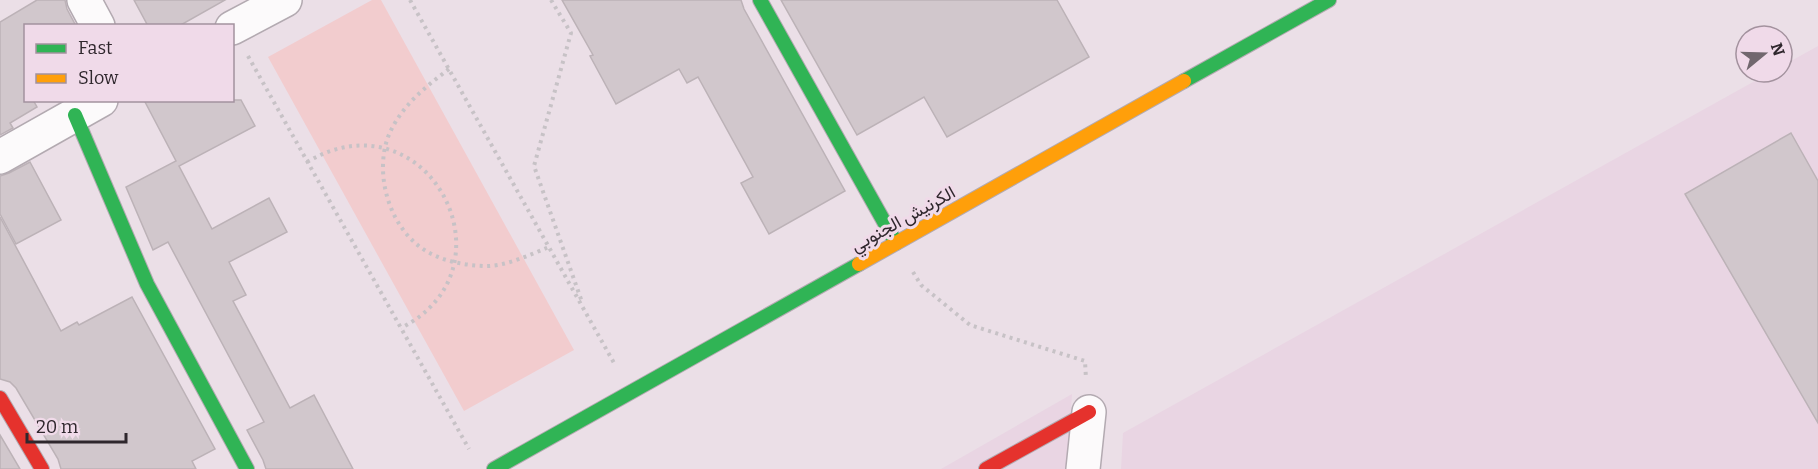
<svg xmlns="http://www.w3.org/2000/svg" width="1818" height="469" font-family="Bitter,Vazirmatn,serif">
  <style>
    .built { fill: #e9d5e3 }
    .green { fill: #f2ccce }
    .building { fill: #d1c7cc; stroke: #bcb2b7; stroke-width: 1.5 }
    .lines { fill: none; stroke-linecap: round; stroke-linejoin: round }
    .street-casing { stroke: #b3aab1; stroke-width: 36 }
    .fast-casing { stroke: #b3aab1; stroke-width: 16 }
    .slow-casing { stroke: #b3aab1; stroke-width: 16 }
    .jam-casing { stroke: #b3aab1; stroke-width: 16 }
    .path { stroke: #c7c2c6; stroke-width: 4; stroke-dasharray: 3 4.5; stroke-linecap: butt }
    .street { stroke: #fcfafb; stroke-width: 33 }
    .fast { stroke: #30b455; stroke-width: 14 }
    .slow { stroke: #ff9f0a; stroke-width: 14 }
    .jam { stroke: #e5322d; stroke-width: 14 }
    .labels { text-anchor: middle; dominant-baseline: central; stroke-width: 6; stroke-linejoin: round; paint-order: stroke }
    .street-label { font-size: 18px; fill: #2f272d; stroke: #f0dae9 }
  </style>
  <rect width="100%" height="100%" fill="#ebdfe7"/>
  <g class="built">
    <path d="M1818 46V469H1121L1123 433 1771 72H1782V66Z"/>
    <path d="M1072 394 1067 469H941Z"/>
  </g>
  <path class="green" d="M372 0H381L574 350 464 411 268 57Z"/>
  <g class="building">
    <path d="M37 0H65L67 9 76 26H26V100H33L37 107 10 123 13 128 0 135V22Z"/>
    <path d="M134 0H225L179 26H148Z"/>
    <path d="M562 0H741L744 9 845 191 769 234 741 183 753 177 698 77 687 83 679 69 616 104 590 56 593 55Z"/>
    <path d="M781 0H1057L1089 57 947 137 924 97 857 135Z"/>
    <path d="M144 100H241L255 126 179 166 212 229 269 198 287 232 229 262 246 295 233 301 290 408 314 395 353 469H266L263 460 247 430 264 422 168 242 153 250 126 187 176 161Z"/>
    <path d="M1791 133 1818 181V423L1685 194Z"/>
    <path d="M30 162 61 220 16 244 0 214V176L9 173Z"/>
    <path d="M0 217 61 331 77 322 79 325 132 297 215 449 192 461 196 469H61L58 459 16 388 10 382 0 379Z"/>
    <path d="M0 435 20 469H0Z"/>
  </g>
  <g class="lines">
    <defs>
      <g id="street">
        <path d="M84 0 98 26"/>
        <path d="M232 28 285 0"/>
        <path d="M0 157 101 100"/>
        <path d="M1083 469 1089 412"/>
      </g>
      <g id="fast">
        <path d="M760 0 896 243"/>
        <path d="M1184 81 1329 0"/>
        <path d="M75 115 147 284 247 469"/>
        <path d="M494 469 859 264"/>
      </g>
      <path id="slow" d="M859 264 1184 81"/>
      <g id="jam">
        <path d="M0 398 42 469"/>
        <path d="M986 469 1089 412"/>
      </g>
    </defs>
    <use href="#street" class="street-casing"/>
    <use href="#fast" class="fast-casing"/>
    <use href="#slow" class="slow-casing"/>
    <use href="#jam" class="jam-casing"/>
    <g class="path">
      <path d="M410 0 614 363"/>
      <path d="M551 0 571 33 534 166 582 302"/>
      <path d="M248 56 469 449"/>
      <path d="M449 69C425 87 400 107 388 137 374 176 390 229 426 251 443 261 463 265 483 266 505 267 529 255 549 247"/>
      <path d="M307 162C427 91 520 268 401 328"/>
      <path d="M913 272 921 285 970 325 1085 361 1086 379"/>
    </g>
    <use href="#street" class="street"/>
    <use href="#fast" class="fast"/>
    <use href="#slow" class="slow"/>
    <use href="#jam" class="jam"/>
  </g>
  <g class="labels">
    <g class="street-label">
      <text transform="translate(903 219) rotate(-29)">الكرنيش الجنوبي</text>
    </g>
  </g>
  <rect x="24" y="24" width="210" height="78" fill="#f0dae9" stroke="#a3929e" stroke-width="1.5"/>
  <rect x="36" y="44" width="30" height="9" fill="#30b455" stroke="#a3929e" stroke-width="1.5"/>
  <text x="78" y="54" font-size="18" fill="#2f272d">Fast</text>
  <rect x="36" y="74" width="30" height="9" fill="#ff9f0a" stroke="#a3929e" stroke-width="1.5"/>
  <text x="78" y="84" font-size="18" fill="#2f272d">Slow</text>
  <g transform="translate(1764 54) rotate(71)"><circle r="28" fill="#f0dae9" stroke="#a3929e" stroke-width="1.5"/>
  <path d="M0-4.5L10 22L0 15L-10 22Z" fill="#71676e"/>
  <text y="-9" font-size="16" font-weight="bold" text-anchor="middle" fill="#2f272d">N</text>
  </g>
  <path d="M27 433v9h99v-9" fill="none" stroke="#2f272d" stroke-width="3"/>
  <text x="36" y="433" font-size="18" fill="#2f272d" stroke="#f0dae9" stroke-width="4.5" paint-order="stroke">20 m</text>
</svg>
